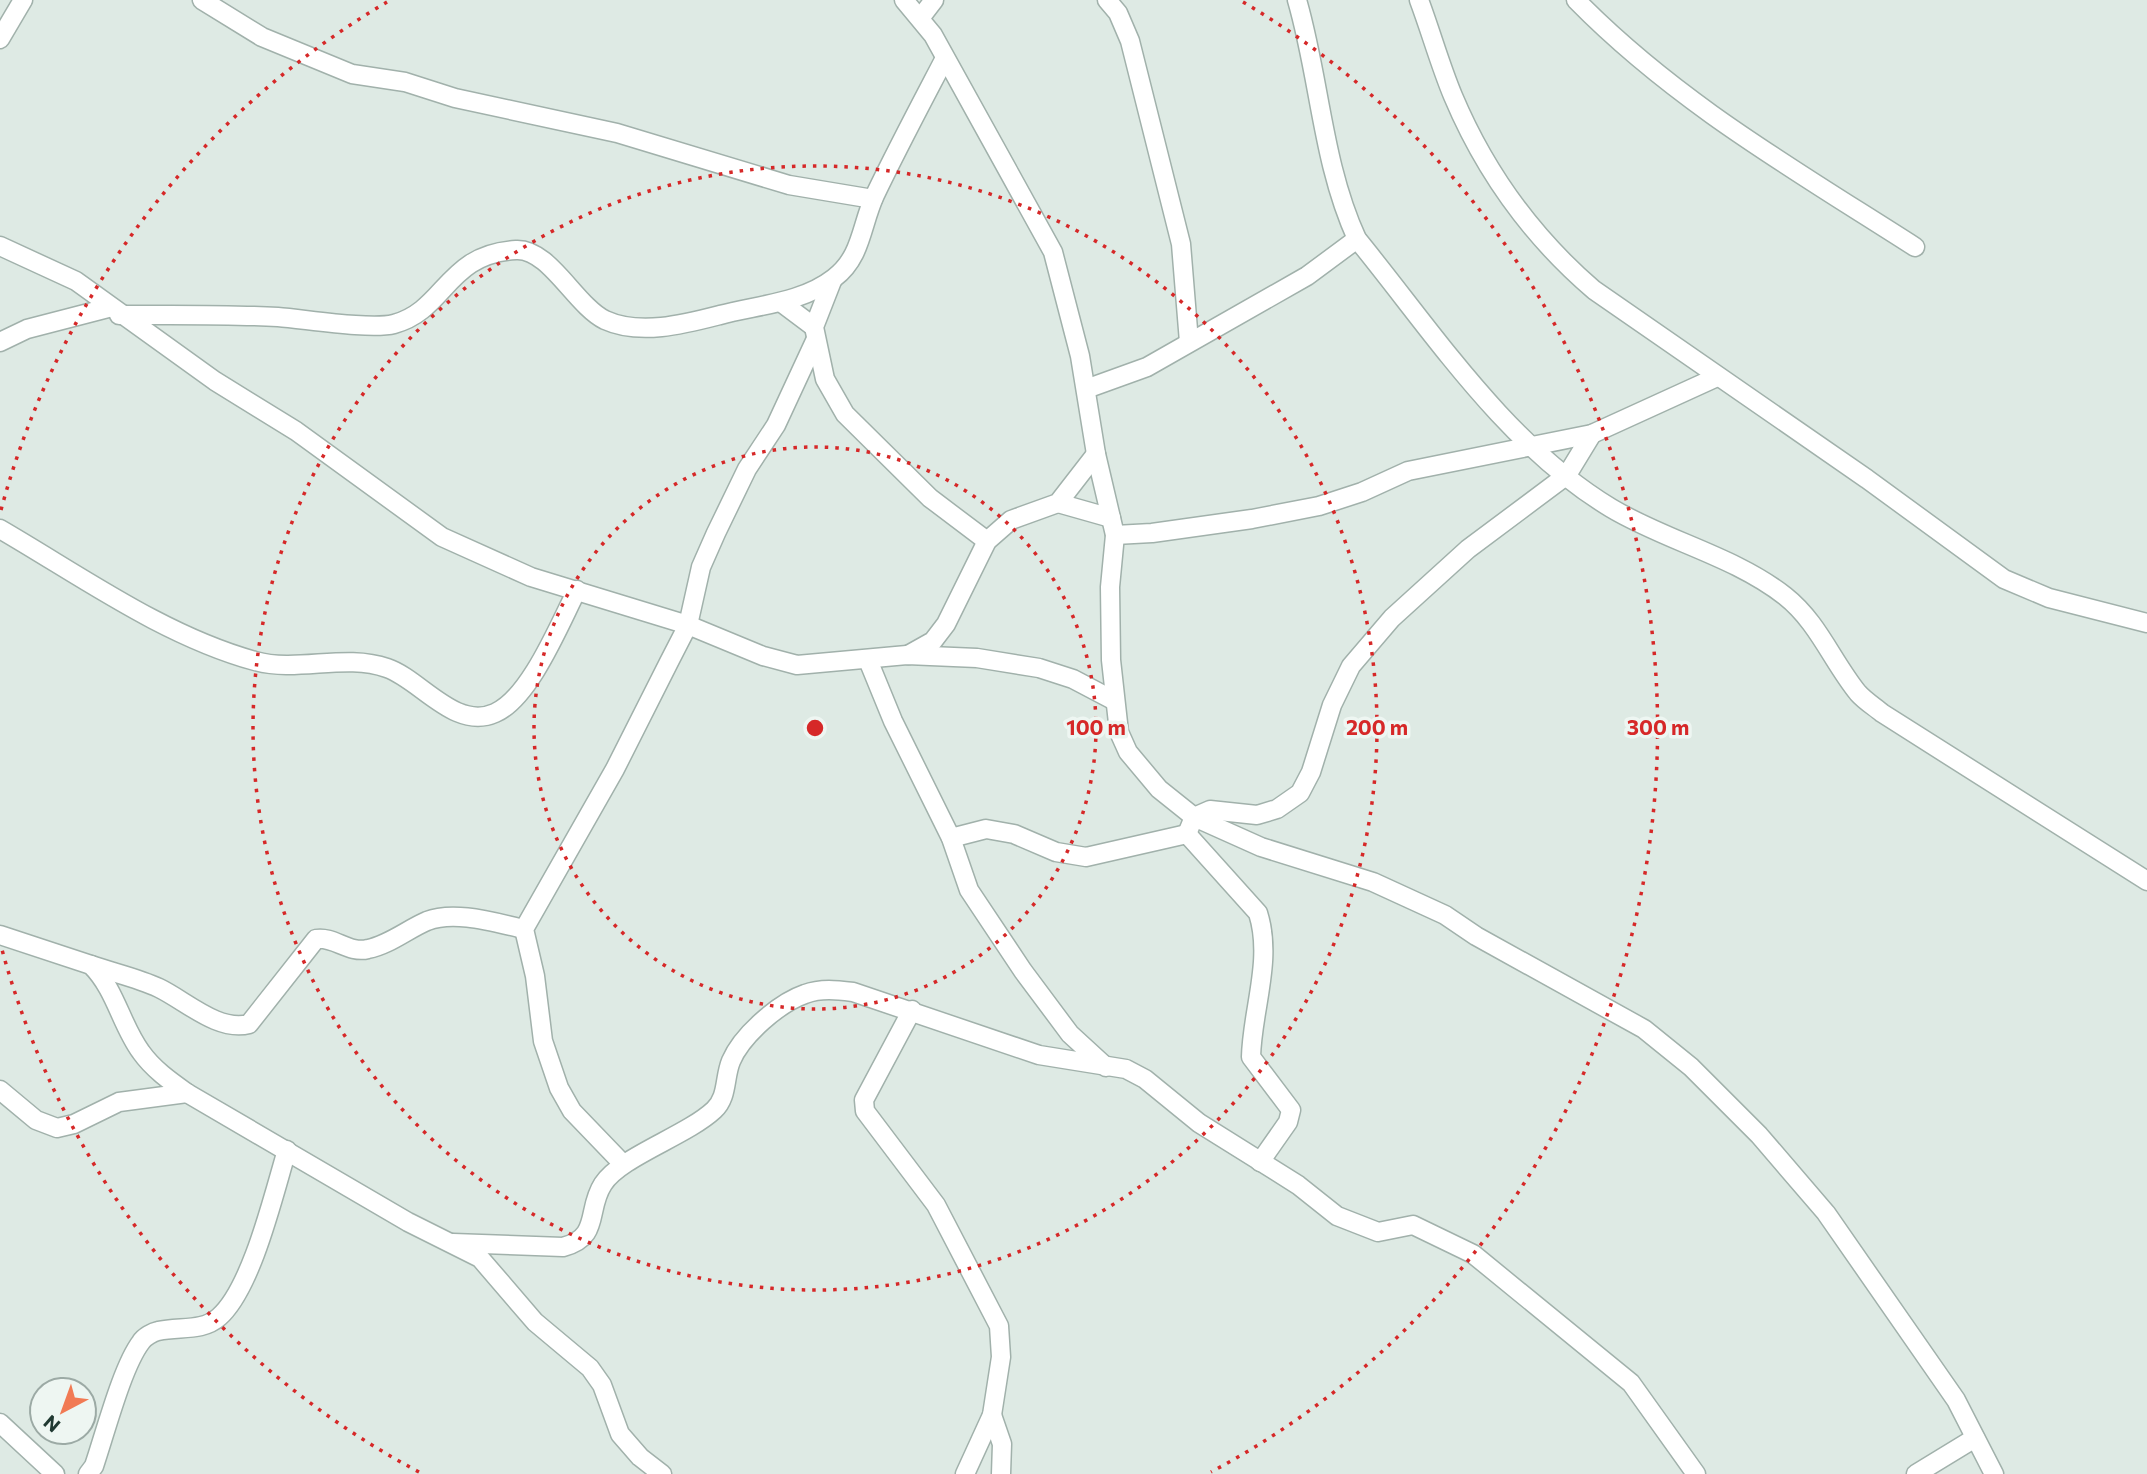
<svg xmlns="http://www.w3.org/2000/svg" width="2147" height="1474" font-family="Commissioner,sans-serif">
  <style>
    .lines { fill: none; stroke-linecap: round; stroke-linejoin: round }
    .minor-casing { stroke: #a1b1ab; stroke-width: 21 }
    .minor { stroke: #fff; stroke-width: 18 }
    .ring { fill: none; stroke: #d62828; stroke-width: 3.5; stroke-dasharray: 3.5 7 }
    .centre { fill: #d62828; stroke: #eef6f2; stroke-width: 3.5 }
    .ring-label { font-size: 21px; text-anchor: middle; font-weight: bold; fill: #d62828; stroke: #eef6f2; stroke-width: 7; stroke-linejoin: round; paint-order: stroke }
  </style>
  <rect width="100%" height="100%" fill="#deeae4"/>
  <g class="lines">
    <defs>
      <g id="minor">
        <path d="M202 0 262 37 352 74 405 82 455 98 617 133 789 185 873 199"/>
        <path d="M904 0 933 35 1053 252 1080 356 1096 454 1115 535 1110 587 1111 660 1119 732 1128 752 1159 789 1194 817 1261 847 1373 882 1445 915 1476 936 1644 1029 1691 1067 1759 1135 1826 1213 1956 1400 1994 1474"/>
        <path d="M1107 0 1118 13 1130 41 1181 244 1189 342"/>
        <path d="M1297 0C1320 79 1322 163 1357 239 1433 332 1505 444 1611 508 1666 541 1734 556 1785 596 1818 622 1832 661 1858 693 1865 701 1875 707 1882 713L2147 881"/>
        <path d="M1419 0C1431 32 1440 65 1453 96 1485 172 1531 236 1594 290L1867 479 2004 579 2049 598 2147 623"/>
        <path d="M1576 0C1676 102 1795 170 1915 247"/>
        <path d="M921 17 934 0"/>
        <path d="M0 39 23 0"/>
        <path d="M0 246 76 281 215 381 296 431 442 537 531 577 688 625 763 656 797 665 907 655 977 658 1039 668 1073 679 1113 700"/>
        <path d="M832 281 814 327 825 379 845 414 930 498 987 541"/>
        <path d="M782 303 814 327"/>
        <path d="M119 315C172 315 225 314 278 317 305 319 370 330 394 324 446 310 446 254 516 250 549 248 575 305 605 320 640 336 685 324 720 315 757 305 802 303 834 278 862 257 861 225 875 195 897 149 921 104 945 58"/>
        <path d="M0 342 27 329 108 308"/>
        <path d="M1086 389 1147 367 1307 276 1357 239"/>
        <path d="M1058 503 1111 518"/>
        <path d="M0 529C81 576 164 636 255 661 298 673 345 653 387 668 420 679 455 731 495 713 530 698 560 623 577 590"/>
        <path d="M1115 535 1152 533 1252 519 1319 506 1362 492 1408 471 1592 434 1717 377"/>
        <path d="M908 655 933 641 946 624 987 541 1011 520 1058 503 1096 454"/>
        <path d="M868 660 893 721 951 838 969 890 1023 971 1070 1034 1106 1067"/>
        <path d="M1187 834 1194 817 1210 810 1257 815 1277 809 1300 793 1311 772 1332 705 1351 666 1392 618 1468 549 1567 475 1592 434"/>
        <path d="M1187 834 1258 913C1273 960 1252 1010 1251 1057L1291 1110 1288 1122 1260 1162"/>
        <path d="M951 838 986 829 1014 834 1056 852 1086 857 1187 834"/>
        <path d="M0 935 91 965C116 990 121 1025 141 1052 153 1069 170 1081 187 1093L408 1222 480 1258 535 1322 590 1368 602 1385 620 1434 640 1457 662 1474"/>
        <path d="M91 965C114 973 138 978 159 988 186 1001 218 1032 249 1024L316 939C334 936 349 954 368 949 389 945 408 929 427 921 455 910 496 923 524 929"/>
        <path d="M912 1010 864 1100 865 1111 936 1205 999 1326 1001 1357 992 1415 965 1474"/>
        <path d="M0 1090 36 1120 57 1128 74 1124 119 1102 187 1093"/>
        <path d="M623 1164 572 1111 559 1088 543 1041 535 976 524 929 615 769 669 662 688 625 701 567 716 533 747 469 776 425 815 341"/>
        <path d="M453 1243 563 1247C601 1237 586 1210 603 1184 620 1157 686 1136 714 1110 728 1097 724 1078 731 1061 742 1035 779 1003 805 994 821 988 837 990 853 992L1039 1055 1126 1069 1145 1079 1199 1123 1298 1185 1337 1216 1378 1232 1413 1225 1473 1254 1631 1383 1696 1474"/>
        <path d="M992 1415 1002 1444 1001 1474"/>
        <path d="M0 1423 55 1474"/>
        <path d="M88 1474 94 1466C105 1434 122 1367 141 1342 144 1337 153 1332 158 1331 180 1326 202 1332 219 1317 252 1288 274 1193 287 1150"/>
        <path d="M1916 1474 1975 1438"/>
      </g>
    </defs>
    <use href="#minor" class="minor-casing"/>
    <use href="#minor" class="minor"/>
  </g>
  <g class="ring">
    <circle cx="815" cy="728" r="281"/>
    <circle cx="815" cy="728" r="562"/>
    <path d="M419 1472A843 843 0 0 1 1 946M1 510A843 843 0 0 1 387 2M1243 2A843 843 0 0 1 1211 1472"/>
  </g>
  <circle cx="815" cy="728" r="10" class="centre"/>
  <g class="ring-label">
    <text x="1096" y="735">100 m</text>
    <text x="1377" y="735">200 m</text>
    <text x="1658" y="735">300 m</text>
  </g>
  <g transform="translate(63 1411) rotate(221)"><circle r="33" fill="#eef6f2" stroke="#9caaa5" stroke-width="2"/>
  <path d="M0-5L12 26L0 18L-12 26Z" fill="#f17a54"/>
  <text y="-10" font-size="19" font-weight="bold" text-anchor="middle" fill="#203932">N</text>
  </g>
</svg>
